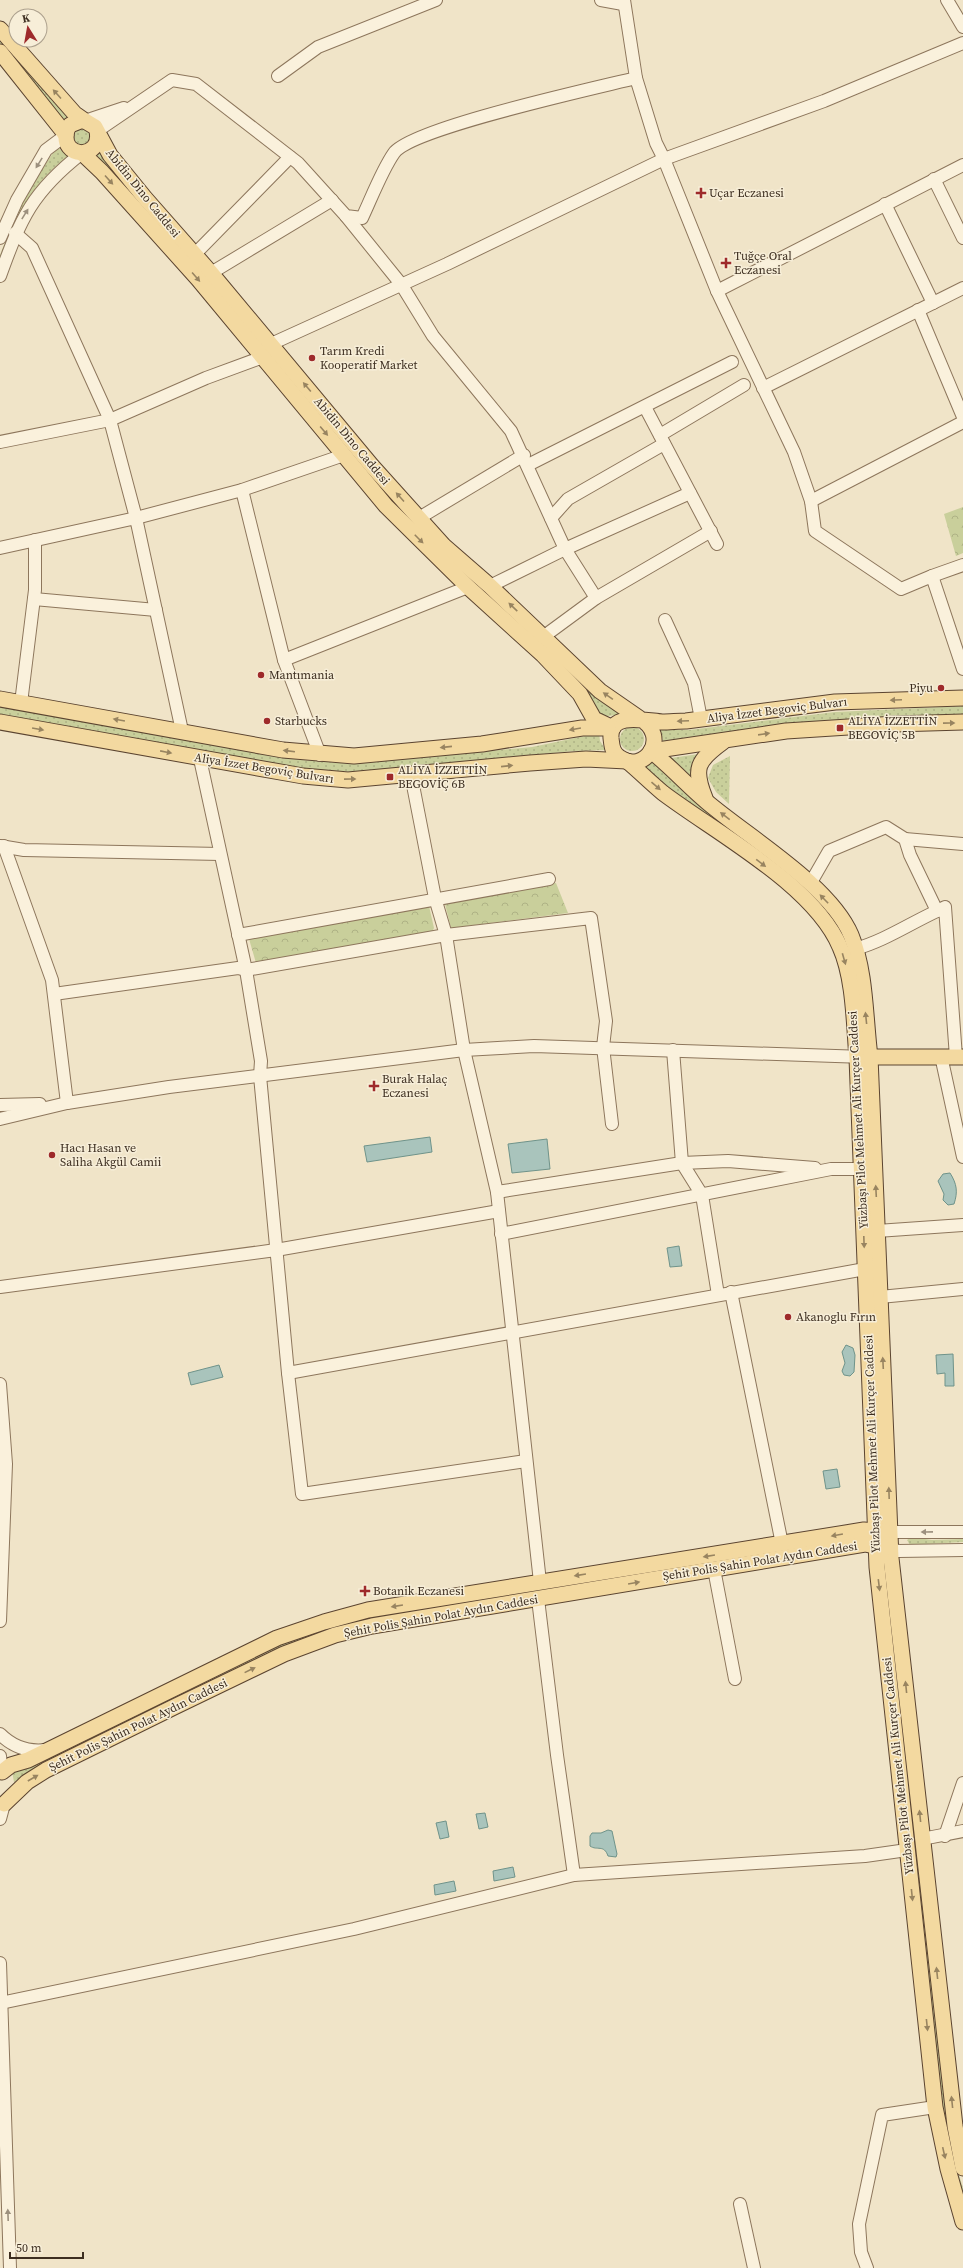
<svg xmlns="http://www.w3.org/2000/svg" width="963" height="2268" font-family="'Source Serif 4',serif">
  <style>
    .grass { fill: url(#grass-dots) }
    .park { fill: url(#park-crowns) }
    .water { fill: #a9c4bc; stroke: #6f938a }
    .lines { fill: none; stroke-linecap: round; stroke-linejoin: round }
    .minor-casing { stroke: #8d765c; stroke-width: 14 }
    .major-casing { stroke: #5b4430; stroke-width: 17 }
    .minor { stroke: #faf1dc; stroke-width: 12 }
    .major { stroke: #f3d9a0; stroke-width: 15 }
    .oneway { fill: #988460 }
    .oneway2 { fill: #9c907e }
    .poi-dot { fill: #9e2a2b; stroke: #f7eed8; stroke-width: 1.5 }
    .labels { text-anchor: middle; dominant-baseline: central; stroke-width: 3; stroke-linejoin: round; paint-order: stroke }
    .street-label { font-size: 12px; fill: #3d2e20; stroke: #f7eed8 }
    .poi-label { font-size: 12px; fill: #3d2e20; stroke: #f7eed8; text-anchor: start }
  </style>
  <defs>
    <pattern id="grass-dots" width="8" height="8" patternUnits="userSpaceOnUse"><rect width="8" height="8" fill="#c9cf9b"/><path d="M2 2h.1M6 6h.1" fill="none" stroke="#aeb285" stroke-width="1.8" stroke-linecap="round"/></pattern>
    <pattern id="park-crowns" width="20" height="18" patternUnits="userSpaceOnUse"><rect width="20" height="18" fill="#c9cf9b"/><path d="M2 6a3 3 0 1 1 6 0M12 15a3 3 0 1 1 6 0" fill="none" stroke="#aeb285"/></pattern>
  </defs>
  <rect width="100%" height="100%" fill="#f0e4c8"/>
  <g class="grass">
    <path d="M0 37 70 117 64 122 40 90 0 43Z"/>
    <circle cx="82" cy="137" r="8"/>
    <path d="M57 147 69 156C32 181 16 220 0 260V255L15 216 29 189Z"/>
    <path d="M100 151 311 401 621 714 603 717 575 680 408 520 93 157Z"/>
    <path d="M0 706 302 760 353 764 532 747 599 733 600 741 606 750 574 751 355 772 302 769 0 715Z"/>
    <path d="M963 706V714L836 720 663 741 660 729 689 730 835 712Z"/>
    <circle cx="632" cy="739" r="12"/>
    <path d="M699 754 692 781 671 758Z"/>
    <path d="M730 756 729 804 716 792 708 778 713 765Z"/>
    <path d="M657 761 821 900C836 919 846 936 852 959L834 924 641 765Z"/>
    <path d="M911 1537 932 1540 963 1539V1542L910 1545 907 1540Z"/>
    <path d="M865 1539 356 1622 273 1650 51 1759 14 1782 12 1771 272 1648 313 1632 355 1620Z"/>
    <path d="M881 1557H885L954 2159 963 2188V2201L944 2130Z"/>
  </g>
  <g class="park">
    <path d="M963 507V553L956 556 944 514Z"/>
    <path d="M556 883 568 913 451 928 445 904 447 901Z"/>
    <path d="M429 906 434 928 432 932 256 963 249 939Z"/>
  </g>
  <g class="water">
    <path d="M430 1137 432 1152 367 1162 364 1146Z"/>
    <path d="M547 1139 550 1169 512 1173 508 1144Z"/>
    <path d="M950 1173C957 1184 958 1192 954 1204L948 1205 943 1200 944 1194 938 1181 943 1174Z"/>
    <path d="M679 1246 682 1266 670 1267 667 1248Z"/>
    <path d="M846 1345 853 1348 855 1355 854 1372 850 1376 844 1375 842 1371 845 1363 842 1352Z"/>
    <path d="M953 1354 954 1386H945V1373L937 1374 936 1355Z"/>
    <path d="M219 1365 223 1377 191 1385 188 1373Z"/>
    <path d="M837 1469 840 1487 826 1489 823 1471Z"/>
    <path d="M485 1813 488 1827 479 1829 476 1814Z"/>
    <path d="M446 1821 449 1837 440 1839 436 1823Z"/>
    <path d="M608 1830 612 1831 617 1854 616 1857 608 1856C604 1844 597 1851 590 1846V1836L592 1833H601Z"/>
    <path d="M513 1867 515 1877 494 1881 493 1871Z"/>
    <path d="M454 1881 456 1891 435 1895 434 1885Z"/>
  </g>
  <g class="lines">
    <defs>
      <g id="minor">
        <path d="M601 0 623 4"/>
        <path d="M947 0 963 27"/>
        <path d="M278 76 318 47 436 0"/>
        <path d="M636 78 656 143 664 159 717 291 794 452 811 501 815 531 901 589 932 576 963 669"/>
        <path d="M85 121 124 108"/>
        <path d="M97 131 172 80 196 84 298 163 346 216 362 218C371 199 382 170 394 153 412 128 596 88 636 78L624 0"/>
        <path d="M934 179 963 238"/>
        <path d="M885 204 933 303"/>
        <path d="M346 216 401 284 433 336 511 431 565 549 490 586"/>
        <path d="M0 238 17 200 46 150 66 135"/>
        <path d="M195 254 290 157"/>
        <path d="M211 273 332 200"/>
        <path d="M0 276C21 218 32 192 82 153"/>
        <path d="M717 291 963 165"/>
        <path d="M918 310 963 417"/>
        <path d="M271 344 447 264 664 159 824 101 963 43"/>
        <path d="M263 357 206 378 110 420 136 518 242 490 344 455"/>
        <path d="M763 388 963 288"/>
        <path d="M645 407 717 544"/>
        <path d="M660 435 744 385"/>
        <path d="M0 442 110 420 32 248 15 233"/>
        <path d="M528 465 732 362"/>
        <path d="M242 490 284 660 320 755"/>
        <path d="M811 501 963 422"/>
        <path d="M419 518 524 455"/>
        <path d="M551 518 568 499 664 444"/>
        <path d="M0 548 136 518 182 731"/>
        <path d="M932 576 963 565"/>
        <path d="M596 598 565 549 690 493"/>
        <path d="M34 599 156 610"/>
        <path d="M665 620 694 683 701 719"/>
        <path d="M543 637 596 598 711 531"/>
        <path d="M284 660 468 587"/>
        <path d="M21 703 35 590V540"/>
        <path d="M200 759 246 970 261 1061 260 1076 288 1373 302 1494 526 1461"/>
        <path d="M411 775 435 898 446 935 464 1050 497 1192 540 1582"/>
        <path d="M905 839 963 844"/>
        <path d="M0 846 24 850 220 854"/>
        <path d="M4 846 52 980 67 1103"/>
        <path d="M810 884 829 851 886 827 905 839 910 855 937 911C909 924 884 941 855 949"/>
        <path d="M937 911 945 907 956 1057"/>
        <path d="M238 935 549 879"/>
        <path d="M54 994 238 968 246 970 446 935 591 918 606 1021 603 1047 612 1124"/>
        <path d="M673 1050 682 1163 702 1195 718 1295"/>
        <path d="M941 1056 963 1157"/>
        <path d="M0 1105 40 1104"/>
        <path d="M0 1119 67 1103 169 1087 464 1050 534 1046 865 1057"/>
        <path d="M497 1192 682 1163 728 1161 815 1168"/>
        <path d="M877 1231 963 1225"/>
        <path d="M501 1234 831 1169H861"/>
        <path d="M0 1287 276 1250 499 1211"/>
        <path d="M731 1292 782 1544"/>
        <path d="M880 1297 963 1289"/>
        <path d="M288 1373 865 1269"/>
        <path d="M0 1384 6 1464 0 1621"/>
        <path d="M890 1532H963"/>
        <path d="M891 1549 899 1551 963 1550"/>
        <path d="M714 1569 735 1679"/>
        <path d="M538 1599 557 1755 574 1875"/>
        <path d="M0 1734C13 1747 27 1752 45 1750"/>
        <path d="M0 1756 2 1772"/>
        <path d="M0 1819 4 1804"/>
        <path d="M945 1836 963 1783"/>
        <path d="M922 1839 963 1831"/>
        <path d="M0 1963 10 2268"/>
        <path d="M1 2003 354 1929 574 1875 865 1856 907 1850"/>
        <path d="M740 2204 754 2268"/>
        <path d="M867 2268 861 2252 859 2224 882 2115 935 2107"/>
      </g>
      <g id="major">
        <path d="M0 29 75 114 85 121"/>
        <path d="M0 52 66 135"/>
        <path d="M97 131C103 160 59 160 67 130L70 125 80 121H85L95 127 110 155 145 198 211 273 372 466 444 546 490 586 600 691 639 718C672 736 644 776 619 757 612 752 612 746 611 738 609 711 647 721 662 722 670 722 678 721 686 721L835 702 963 698"/>
        <path d="M82 153 102 172 198 279 386 506 468 587 543 655 580 694 594 719 613 728"/>
        <path d="M0 699 283 750 354 756 482 744 582 728H608"/>
        <path d="M0 722 303 776 348 780 530 763 586 759 627 761"/>
        <path d="M651 751C671 767 688 786 707 802 748 837 830 885 851 935 866 972 865 1017 870 1057L891 1558 955 2126 963 2168"/>
        <path d="M651 751 786 731 895 724 963 722"/>
        <path d="M627 761C639 771 651 783 663 793 716 833 814 885 840 947 854 978 854 1023 857 1058L877 1567 935 2107 948 2169 963 2222"/>
        <path d="M705 798C693 768 697 761 723 742"/>
        <path d="M870 1057H963"/>
        <path d="M2 1772 11 1765 28 1760 277 1638 324 1622 368 1610 864 1530 885 1532"/>
        <path d="M4 1804 27 1782 46 1770 174 1707 284 1654 335 1635 372 1626 865 1544 884 1548"/>
      </g>
    </defs>
    <use href="#minor" class="minor-casing"/>
    <use href="#major" class="major-casing"/>
    <use href="#minor" class="minor"/>
    <use href="#major" class="major"/>
  </g>
  <defs><path id="oneway-solid" d="M-6-.8H1V-3.2L6.5 0L1 3.2V.8H-6Z"/></defs>
  <g class="oneway">
    <use href="#oneway-solid" transform="translate(57 94) rotate(-132)"/>
    <use href="#oneway-solid" transform="translate(109 180) rotate(48)"/>
    <use href="#oneway-solid" transform="translate(196 277) rotate(49)"/>
    <use href="#oneway-solid" transform="translate(307 387) rotate(-130)"/>
    <use href="#oneway-solid" transform="translate(324 431) rotate(50)"/>
    <use href="#oneway-solid" transform="translate(400 497) rotate(-132)"/>
    <use href="#oneway-solid" transform="translate(419 539) rotate(45)"/>
    <use href="#oneway-solid" transform="translate(513 607) rotate(-136)"/>
    <use href="#oneway-solid" transform="translate(608 696) rotate(-145)"/>
    <use href="#oneway-solid" transform="translate(896 700) rotate(178)"/>
    <use href="#oneway-solid" transform="translate(119 720) rotate(-170)"/>
    <use href="#oneway-solid" transform="translate(683 721) rotate(177)"/>
    <use href="#oneway-solid" transform="translate(949 723) rotate(-1)"/>
    <use href="#oneway-solid" transform="translate(38 729) rotate(10)"/>
    <use href="#oneway-solid" transform="translate(575 729) rotate(170)"/>
    <use href="#oneway-solid" transform="translate(764 734) rotate(-8)"/>
    <use href="#oneway-solid" transform="translate(446 747) rotate(174)"/>
    <use href="#oneway-solid" transform="translate(289 751) rotate(-173)"/>
    <use href="#oneway-solid" transform="translate(166 752) rotate(11)"/>
    <use href="#oneway-solid" transform="translate(507 766) rotate(-6)"/>
    <use href="#oneway-solid" transform="translate(350 779) rotate(-1)"/>
    <use href="#oneway-solid" transform="translate(656 786) rotate(41)"/>
    <use href="#oneway-solid" transform="translate(725 816) rotate(-142)"/>
    <use href="#oneway-solid" transform="translate(761 863) rotate(37)"/>
    <use href="#oneway-solid" transform="translate(824 899) rotate(-134)"/>
    <use href="#oneway-solid" transform="translate(844 959) rotate(74)"/>
    <use href="#oneway-solid" transform="translate(866 1018) rotate(-96)"/>
    <use href="#oneway-solid" transform="translate(876 1191) rotate(-93)"/>
    <use href="#oneway-solid" transform="translate(864 1242) rotate(88)"/>
    <use href="#oneway-solid" transform="translate(883 1363) rotate(-93)"/>
    <use href="#oneway-solid" transform="translate(889 1493) rotate(-92)"/>
    <use href="#oneway-solid" transform="translate(837 1535) rotate(170)"/>
    <use href="#oneway-solid" transform="translate(709 1556) rotate(171)"/>
    <use href="#oneway-solid" transform="translate(580 1575) rotate(171)"/>
    <use href="#oneway-solid" transform="translate(634 1583) rotate(-10)"/>
    <use href="#oneway-solid" transform="translate(879 1585) rotate(83)"/>
    <use href="#oneway-solid" transform="translate(397 1606) rotate(171)"/>
    <use href="#oneway-solid" transform="translate(250 1670) rotate(-26)"/>
    <use href="#oneway-solid" transform="translate(906 1687) rotate(-96)"/>
    <use href="#oneway-solid" transform="translate(33 1778) rotate(-30)"/>
    <use href="#oneway-solid" transform="translate(920 1816) rotate(-96)"/>
    <use href="#oneway-solid" transform="translate(912 1895) rotate(84)"/>
    <use href="#oneway-solid" transform="translate(937 1973) rotate(-96)"/>
    <use href="#oneway-solid" transform="translate(927 2025) rotate(84)"/>
    <use href="#oneway-solid" transform="translate(952 2102) rotate(-96)"/>
    <use href="#oneway-solid" transform="translate(944 2153) rotate(77)"/>
  </g>
  <g class="oneway2">
    <use href="#oneway-solid" transform="translate(39 163) rotate(122)"/>
    <use href="#oneway-solid" transform="translate(25 214) rotate(-58)"/>
    <use href="#oneway-solid" transform="translate(927 1532) rotate(179)"/>
    <use href="#oneway-solid" transform="translate(8 2215) rotate(-92)"/>
  </g>
  <g class="poi-dot">
    <path d="M699 187h4v4h4v4h-4v4h-4v-4h-4v-4h4z"/>
    <path d="M724 257h4v4h4v4h-4v4h-4v-4h-4v-4h4z"/>
    <circle cx="312" cy="358" r="4"/>
    <circle cx="261" cy="675" r="4"/>
    <circle cx="941" cy="688" r="4"/>
    <circle cx="267" cy="721" r="4"/>
    <rect x="836" y="724" width="8" height="8" rx="2"/>
    <rect x="386" y="773" width="8" height="8" rx="2"/>
    <path d="M372 1080h4v4h4v4h-4v4h-4v-4h-4v-4h4z"/>
    <circle cx="52" cy="1155" r="4"/>
    <circle cx="788" cy="1317" r="4"/>
    <path d="M363 1585h4v4h4v4h-4v4h-4v-4h-4v-4h4z"/>
  </g>
  <g class="labels">
    <g class="street-label">
      <text transform="translate(143 193) rotate(51)">Abidin Dino Caddesi</text>
      <text transform="translate(352 441) rotate(50)">Abidin Dino Caddesi</text>
      <text transform="translate(777 710) rotate(-7)">Aliya İzzet Begoviç Bulvarı</text>
      <text transform="translate(264 768) rotate(9)">Aliya İzzet Begoviç Bulvarı</text>
      <text transform="translate(858 1120) rotate(-93)">Yüzbaşı Pilot Mehmet Ali Kurçer Caddesi</text>
      <text transform="translate(872 1444) rotate(-92)">Yüzbaşı Pilot Mehmet Ali Kurçer Caddesi</text>
      <text transform="translate(760 1561) rotate(-9)">Şehit Polis Şahin Polat Aydın Caddesi</text>
      <text transform="translate(441 1616) rotate(-10)">Şehit Polis Şahin Polat Aydın Caddesi</text>
      <text transform="translate(138 1725) rotate(-26)">Şehit Polis Şahin Polat Aydın Caddesi</text>
      <text transform="translate(898 1766) rotate(-96)">Yüzbaşı Pilot Mehmet Ali Kurçer Caddesi</text>
    </g>
    <g class="poi-label">
      <text x="709" y="193">Uçar Eczanesi</text>
      <text x="734" y="256">Tuğçe Oral<tspan x="734" dy="14">Eczanesi</tspan></text>
      <text x="320" y="351">Tarım Kredi<tspan x="320" dy="14">Kooperatif Market</tspan></text>
      <text x="269" y="675">Mantımania</text>
      <text x="933" y="688" text-anchor="end">Piyu</text>
      <text x="275" y="721">Starbucks</text>
      <text x="848" y="721">ALİYA İZZETTİN<tspan x="848" dy="14">BEGOVİÇ 5B</tspan></text>
      <text x="398" y="770">ALİYA İZZETTİN<tspan x="398" dy="14">BEGOVİÇ 6B</tspan></text>
      <text x="382" y="1079">Burak Halaç<tspan x="382" dy="14">Eczanesi</tspan></text>
      <text x="60" y="1148">Hacı Hasan ve<tspan x="60" dy="14">Saliha Akgül Camii</tspan></text>
      <text x="796" y="1317">Akanoglu Fırın</text>
      <text x="373" y="1591">Botanik Eczanesi</text>
    </g>
  </g>
  <g transform="translate(28 28) rotate(349)"><circle r="19" fill="#f7eed8" stroke="#ada18e"/>
  <path d="M0-3L7 15L0 10L-7 15Z" fill="#9e2a2b"/>
  <text y="-6" font-size="11" font-weight="bold" text-anchor="middle" fill="#3d2e20">K</text>
  </g>
  <path d="M10 2252v6h73v-6" fill="none" stroke="#3d2e20" stroke-width="2"/>
  <text x="16" y="2252" font-size="12" fill="#3d2e20" stroke="#f7eed8" stroke-width="3" paint-order="stroke">50 m</text>
</svg>
